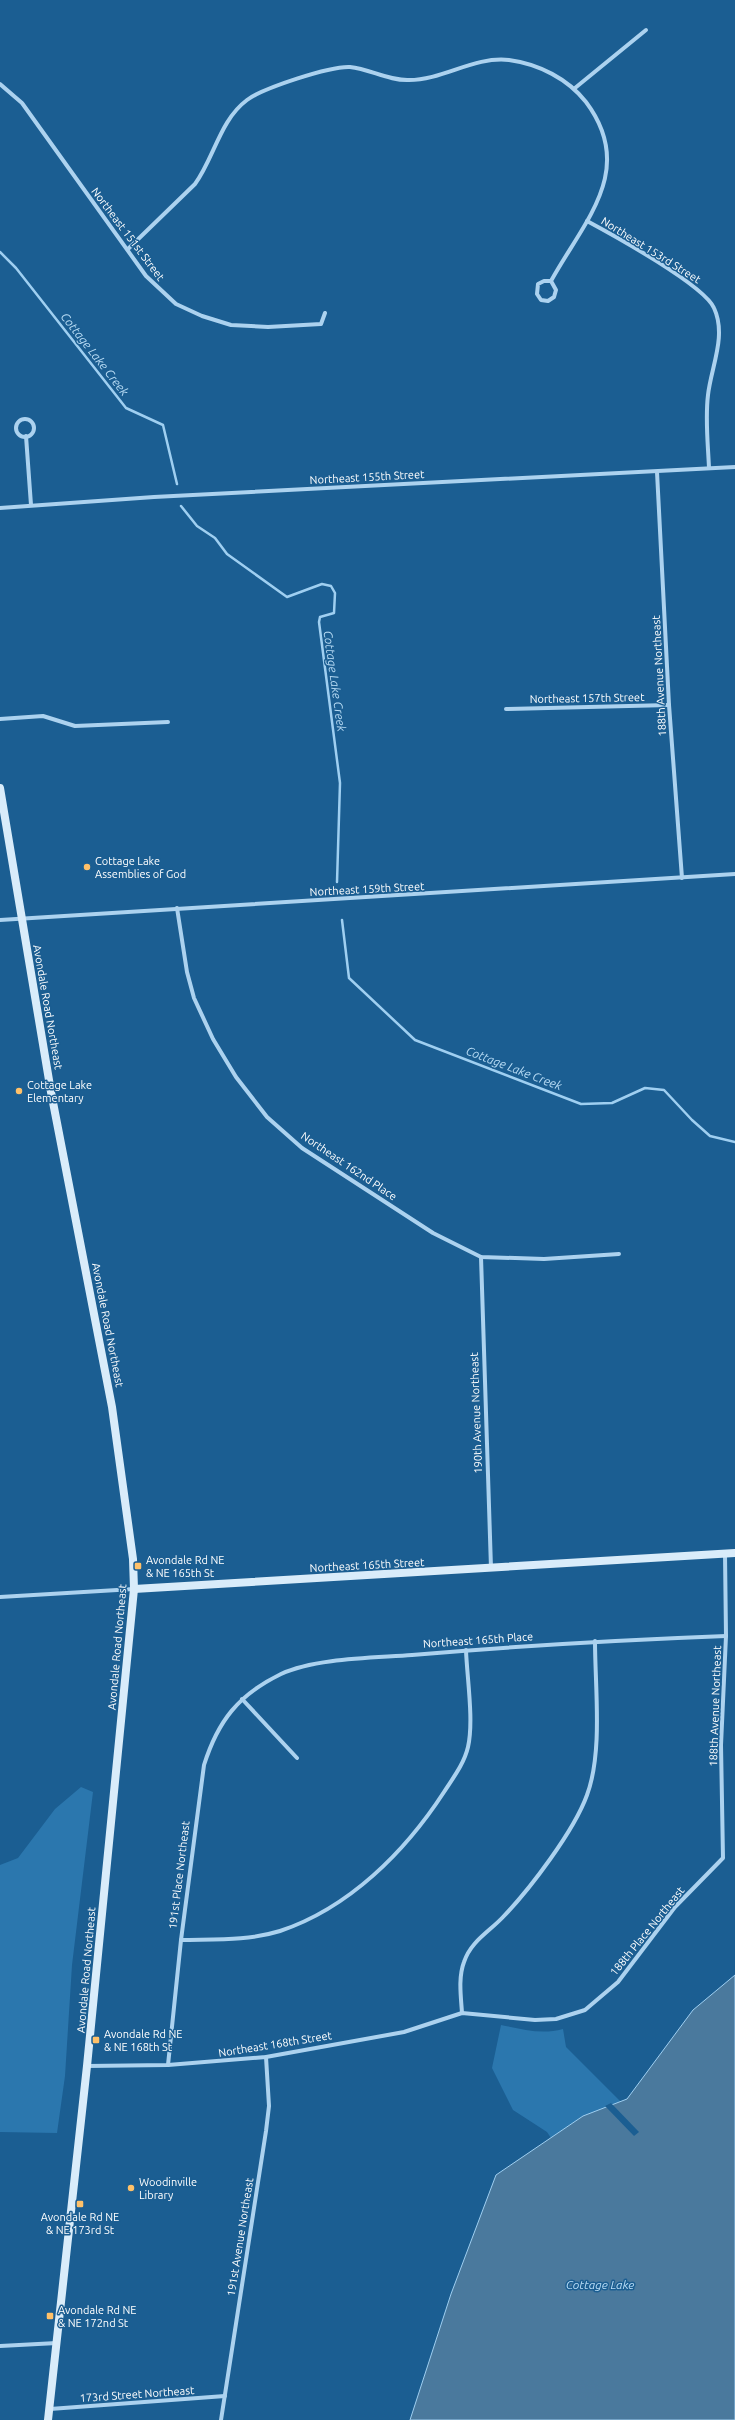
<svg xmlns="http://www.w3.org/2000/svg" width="735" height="2420" font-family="Ubuntu,sans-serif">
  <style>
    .green { fill: #2b77ae }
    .water { fill: #4a799d; stroke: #9fcff1 }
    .pier { fill: #1b5e92 }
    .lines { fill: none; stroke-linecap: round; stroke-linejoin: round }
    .stream { stroke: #9fcff1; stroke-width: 2.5 }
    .street { stroke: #acd2ef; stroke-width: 4 }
    .secondary { stroke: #d9ecfa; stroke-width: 8 }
    .poi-dot { fill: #ffc169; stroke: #1b5e92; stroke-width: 1.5 }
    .labels { text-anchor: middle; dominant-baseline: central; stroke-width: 3; stroke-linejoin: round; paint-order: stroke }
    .street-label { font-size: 11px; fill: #fff; stroke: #1b5e92 }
    .poi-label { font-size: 11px; fill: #fff; stroke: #1b5e92; text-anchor: start }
    .water-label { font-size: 12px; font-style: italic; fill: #b8dcf5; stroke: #1b5e92 }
  </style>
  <rect width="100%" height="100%" fill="#1b5e92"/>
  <g class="green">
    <path d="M81 1787 93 1792 72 1965 65 2076 57 2133 0 2132V1865L18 1858 55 1809Z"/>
    <path d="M501 2025C522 2029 541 2035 563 2029L566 2047 621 2102 583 2116 551 2138 547 2132 513 2110 492 2068Z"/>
  </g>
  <path class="water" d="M735 1975V2420H410L451 2294 496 2175 583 2116 627 2099 693 2010Z"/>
  <path class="pier" d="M611 2103 639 2132 634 2136 605 2106Z"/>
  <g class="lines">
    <g class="stream">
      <path d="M0 252 16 268 126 408 163 425 177 484"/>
      <path d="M181 506 197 526 215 538 227 554 287 597 322 584 331 586 335 593 334 613 320 617 319 622 340 783 337 882"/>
      <path d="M342 920 349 978 415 1040 581 1104 612 1103 645 1088 664 1090 692 1120 710 1136 735 1142"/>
    </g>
    <g class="street">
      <path d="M0 84 22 103 146 276 176 304 202 316 231 325 268 327 321 324 325 313"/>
      <path d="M575 88 646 30"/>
      <path d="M587 221C613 235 704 285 714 308 727 336 711 367 708 395 705 419 708 444 709 468"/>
      <path d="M128 249 195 184C214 158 220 120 247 100 263 88 330 66 350 67 370 69 389 81 409 80 443 80 474 56 509 60 539 64 568 79 586 102 637 170 584 221 551 281L556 290 554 297 548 301 541 300 537 294 538 284 544 281H551"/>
      <circle cx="25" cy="428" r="9"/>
      <path d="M26 436 31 505"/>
      <path d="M657 472 669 705 682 878"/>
      <path d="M0 508 154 497 735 467"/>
      <path d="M506 709 669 705"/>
      <path d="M0 719 43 716 75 726 168 722"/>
      <path d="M177 908 187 972 194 998 213 1039 236 1077 267 1117 302 1148 433 1233 481 1257 544 1259 619 1254"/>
      <path d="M0 920 735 874"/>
      <path d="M481 1257 491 1568"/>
      <path d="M0 1597 134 1589"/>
      <path d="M242 1699 297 1758"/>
      <path d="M181 1940C213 1939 248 1941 280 1931 349 1908 405 1852 444 1792 453 1778 464 1764 468 1747 474 1721 467 1678 466 1650"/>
      <path d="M462 2013C461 1997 458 1978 464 1962 471 1941 489 1932 503 1917 530 1889 574 1831 587 1795 603 1752 595 1688 595 1641"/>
      <path d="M168 2065 181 1940 204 1765C218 1721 238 1695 281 1674 315 1658 374 1658 412 1655 516 1646 621 1640 726 1636"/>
      <path d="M87 2066 168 2065 266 2057 404 2032 462 2013 535 2020 556 2019 585 2010 618 1982 675 1907 723 1858 721 1745 726 1636 725 1554"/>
      <path d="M0 2346 57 2343"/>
      <path d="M50 2409 225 2396"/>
      <path d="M221 2420 266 2131 269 2106 266 2057"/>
    </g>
    <g class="secondary">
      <path d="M0 788 51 1092 112 1407 133 1559 134 1589 87 2066 48 2420"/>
      <path d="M134 1589 735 1553"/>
    </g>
  </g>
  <g class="poi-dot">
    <circle cx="87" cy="867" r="4"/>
    <circle cx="19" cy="1091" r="4"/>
    <rect x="134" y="1562" width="8" height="8" rx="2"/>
    <rect x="92" y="2036" width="8" height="8" rx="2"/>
    <circle cx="131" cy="2188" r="4"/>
    <rect x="76" y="2200" width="8" height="8" rx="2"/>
    <rect x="46" y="2312" width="8" height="8" rx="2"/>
  </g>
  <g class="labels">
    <g class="street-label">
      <text transform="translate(128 234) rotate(53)">Northeast 151st Street</text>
      <text transform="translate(651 250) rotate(32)">Northeast 153rd Street</text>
      <text transform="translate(367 477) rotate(-3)">Northeast 155th Street</text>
      <text transform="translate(659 676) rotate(-93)">188th Avenue Northeast</text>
      <text transform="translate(587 698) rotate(-1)">Northeast 157th Street</text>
      <text transform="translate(367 889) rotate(-3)">Northeast 159th Street</text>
      <text transform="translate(48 1007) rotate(80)">Avondale Road Northeast</text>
      <text transform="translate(349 1166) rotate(34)">Northeast 162nd Place</text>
      <text transform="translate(108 1325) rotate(79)">Avondale Road Northeast</text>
      <text transform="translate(476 1413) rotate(-92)">190th Avenue Northeast</text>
      <text transform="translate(367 1565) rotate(-3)">Northeast 165th Street</text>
      <text transform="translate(478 1640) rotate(-4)">Northeast 165th Place</text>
      <text transform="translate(117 1647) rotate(-85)">Avondale Road Northeast</text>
      <text transform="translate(715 1706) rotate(-88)">188th Avenue Northeast</text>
      <text transform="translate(179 1875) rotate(-83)">191st Place Northeast</text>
      <text transform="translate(647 1931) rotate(-51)">188th Place Northeast</text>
      <text transform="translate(86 1970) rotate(-85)">Avondale Road Northeast</text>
      <text transform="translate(275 2044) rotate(-9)">Northeast 168th Street</text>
      <text transform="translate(240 2237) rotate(-81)">191st Avenue Northeast</text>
      <text transform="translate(137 2394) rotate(-4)">173rd Street Northeast</text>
    </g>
    <g class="poi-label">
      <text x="95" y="861">Cottage Lake<tspan x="95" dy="13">Assemblies of God</tspan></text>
      <text x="27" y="1085">Cottage Lake<tspan x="27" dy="13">Elementary</tspan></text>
      <text x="146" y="1560">Avondale Rd NE<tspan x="146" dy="13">&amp; NE 165th St</tspan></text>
      <text x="104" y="2034">Avondale Rd NE<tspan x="104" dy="13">&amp; NE 168th St</tspan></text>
      <text x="139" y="2182">Woodinville<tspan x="139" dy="13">Library</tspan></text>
      <text x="80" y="2217" text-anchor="middle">Avondale Rd NE<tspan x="80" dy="13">&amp; NE 173rd St</tspan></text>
      <text x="58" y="2310">Avondale Rd NE<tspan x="58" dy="13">&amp; NE 172nd St</tspan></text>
    </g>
    <g class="water-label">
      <text transform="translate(95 354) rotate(52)">Cottage Lake Creek</text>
      <text transform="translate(335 681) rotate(82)">Cottage Lake Creek</text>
      <text transform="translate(514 1068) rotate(21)">Cottage Lake Creek</text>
      <text x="600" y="2284">Cottage Lake</text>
    </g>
  </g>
</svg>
